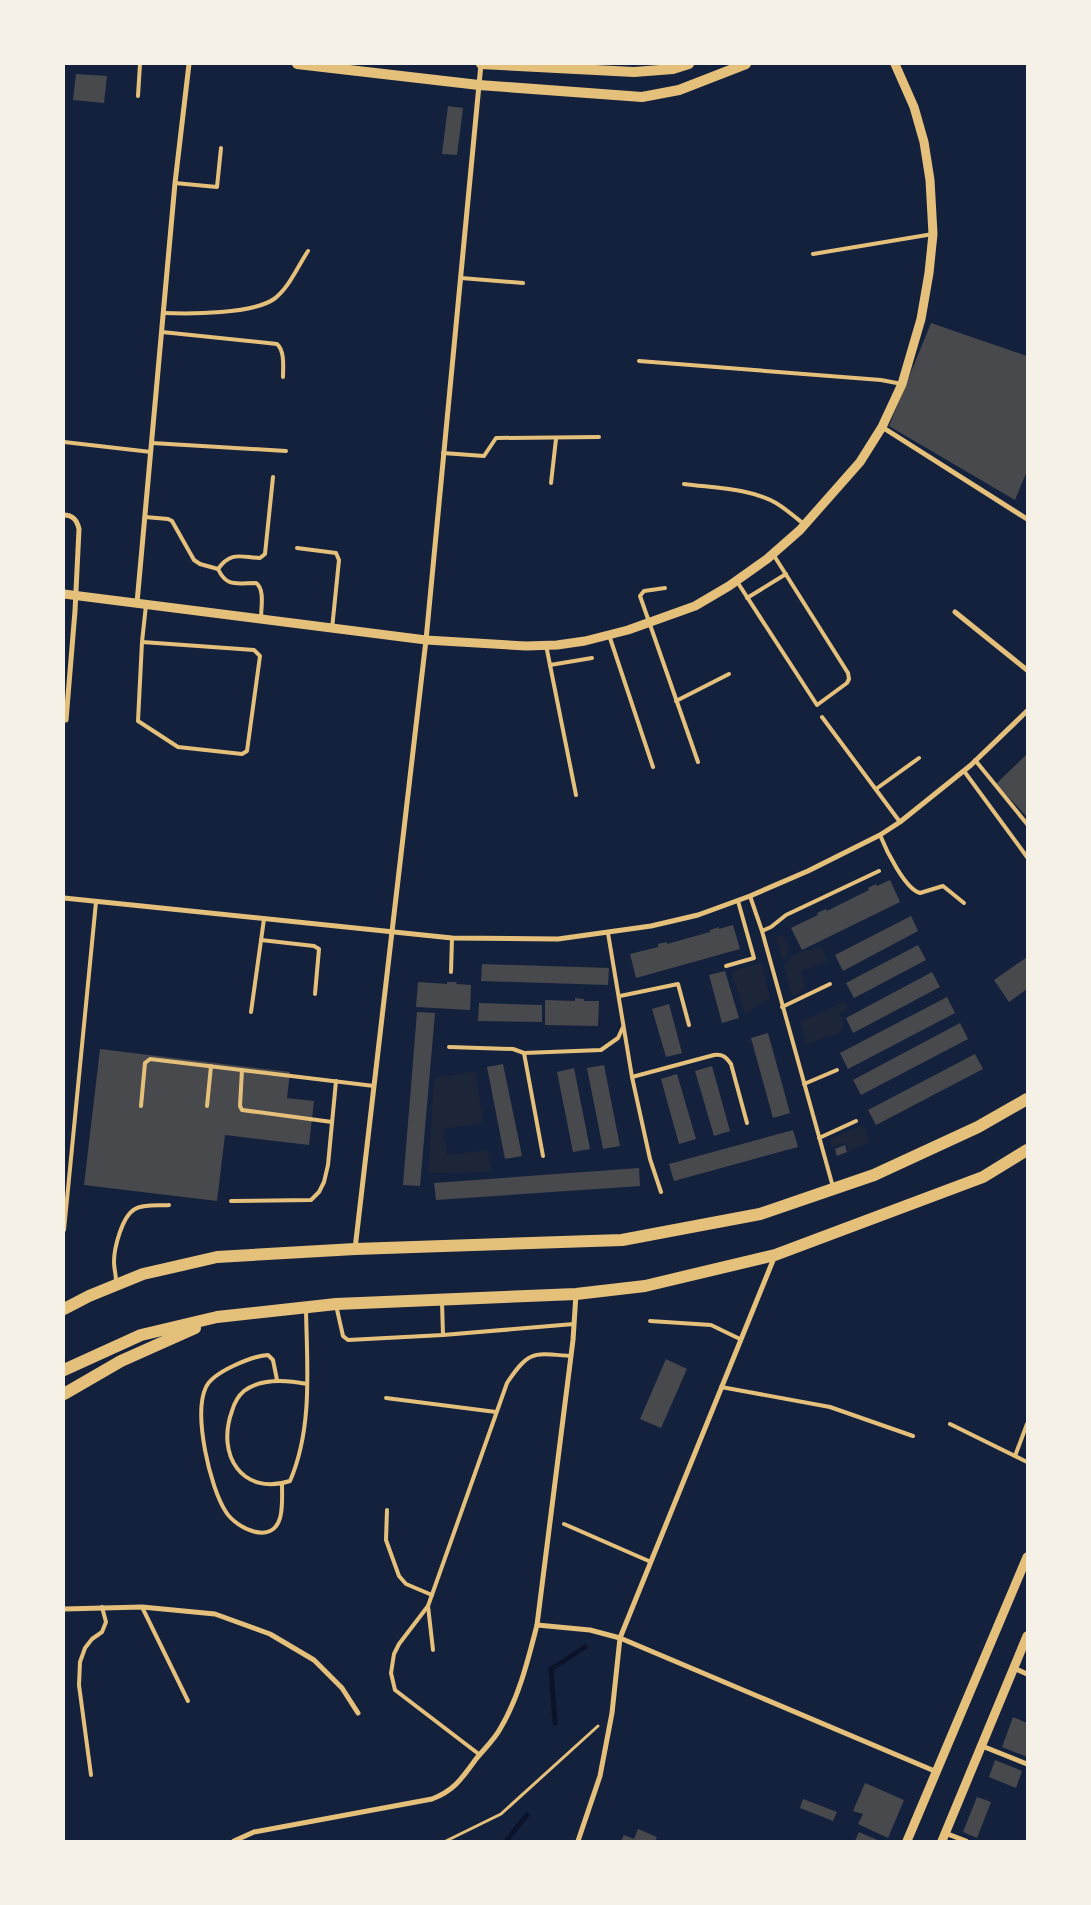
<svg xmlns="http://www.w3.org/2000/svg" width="1091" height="1905" font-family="Overpass,sans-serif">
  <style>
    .green { fill: #1d2539 }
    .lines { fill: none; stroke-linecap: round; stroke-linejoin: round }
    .stream { stroke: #0b132b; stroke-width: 5 }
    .building { fill: #48494c }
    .path { stroke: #e5c07b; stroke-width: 3 }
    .service { stroke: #e5c07b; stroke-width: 4 }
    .minor { stroke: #e5c07b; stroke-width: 5 }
    .tertiary { stroke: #e5c07b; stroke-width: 9 }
    .secondary { stroke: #e5c07b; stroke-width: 10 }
    .primary { stroke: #e5c07b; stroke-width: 12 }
  </style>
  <rect width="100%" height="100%" fill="#14213d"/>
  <g class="green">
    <path d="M782 935 790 950 783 961 776 938Z"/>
    <path d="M822 945 827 962 801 971 806 989 792 996 784 966 791 956Z"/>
    <path d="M761 963 770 999 745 1014 731 971Z"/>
    <path d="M845 1001 848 1008 840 1013 844 1024 841 1032 806 1045 800 1022Z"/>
    <path d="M475 1071 483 1123 443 1129 447 1155 487 1150 492 1172 428 1173 434 1078Z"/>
    <path d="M863 1125 870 1142 849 1151 846 1143 832 1147 830 1139Z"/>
  </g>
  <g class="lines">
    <g class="stream">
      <path d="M555 1723 551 1669 585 1647"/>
      <path d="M506 1841 527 1815"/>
    </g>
  </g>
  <g class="building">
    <path d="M76 74 107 76 104 103 73 100Z"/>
    <path d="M448 106 463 108 457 155 442 154Z"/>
    <path d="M931 323 1027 356V471L1015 500 889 426Z"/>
    <path d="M1027 754V817L996 784Z"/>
    <path d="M890 880 900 902 802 950 791 928 818 915 817 913 826 909 827 911 869 890 868 888 876 884 877 886Z"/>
    <path d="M911 916 918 931 843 971 835 955Z"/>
    <path d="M733 925 740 949 636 978 630 954 658 947V944L667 942V944L710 932V930L719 927V929Z"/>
    <path d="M918 945 926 960 854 998 846 983Z"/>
    <path d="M1027 957V989L1009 1002 994 980Z"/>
    <path d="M482 964 609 968 608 985 481 981Z"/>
    <path d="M725 971 739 1018 722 1023 709 975Z"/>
    <path d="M932 972 940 987 853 1033 846 1018Z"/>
    <path d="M418 982 447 984V982H457L456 984 471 985 470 1010 416 1007Z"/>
    <path d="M947 997 955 1013 848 1069 840 1053Z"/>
    <path d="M575 998 584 999V1001H599L598 1026 545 1025V1000L575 1001Z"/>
    <path d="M479 1003 542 1005V1022L478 1021Z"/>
    <path d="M669 1004 682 1053 666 1057 652 1009Z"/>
    <path d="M417 1012 435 1013 420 1186 403 1185Z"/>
    <path d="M960 1023 968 1039 861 1095 853 1080Z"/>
    <path d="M768 1033 790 1113 773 1118 751 1038Z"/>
    <path d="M100 1049 290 1072 287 1098 314 1101 309 1145 225 1135 217 1201 84 1185Z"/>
    <path d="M975 1054 983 1069 876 1125 868 1110Z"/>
    <path d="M503 1064 522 1156 505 1159 487 1067Z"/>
    <path d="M604 1065 620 1146 603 1149 587 1068Z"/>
    <path d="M712 1066 730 1131 714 1136 695 1071Z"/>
    <path d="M574 1068 590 1149 573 1152 557 1072Z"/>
    <path d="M677 1074 696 1139 679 1144 661 1079Z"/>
    <path d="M793 1130 798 1147 674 1181 669 1164Z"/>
    <path d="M845 1145 847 1152 837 1156 835 1149Z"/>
    <path d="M639 1168 640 1186 436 1200 434 1183Z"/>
    <path d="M666 1359 687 1369 661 1428 640 1419Z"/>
    <path d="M1013 1717 1027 1723V1757L1002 1747Z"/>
    <path d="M995 1760 1022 1771 1016 1788 989 1777Z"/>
    <path d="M865 1783 904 1800 888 1838 858 1824 863 1814 853 1811Z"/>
    <path d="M977 1797 991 1802 977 1838 963 1832Z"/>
    <path d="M803 1799 837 1812 833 1821 800 1808Z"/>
    <path d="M638 1829 657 1837 655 1841H621L624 1835 634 1839Z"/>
    <path d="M859 1832 880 1841H855Z"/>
  </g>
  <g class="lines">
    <path class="path" d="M446 1841 501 1814 598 1726"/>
    <g class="service">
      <path d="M138 96 140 64"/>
      <path d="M175 183 217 187 221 148"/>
      <path d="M813 254 933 234"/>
      <path d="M461 278 523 283"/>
      <path d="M164 313C190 314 253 314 274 299 289 288 298 266 308 251"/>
      <path d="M162 332 277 344C285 351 283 367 283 377"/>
      <path d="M639 361 881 380 902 384"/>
      <path d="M64 442 151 452"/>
      <path d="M152 443 286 451"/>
      <path d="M443 453 484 456 496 438 599 437"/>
      <path d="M551 483 556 439"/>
      <path d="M684 484C713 488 750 488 776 503 786 509 795 517 805 525"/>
      <path d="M145 517 168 519 172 521 194 560 200 564 218 569C231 551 240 557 260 558L265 554 273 477"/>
      <path d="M297 548 336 553 339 560 332 629"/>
      <path d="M218 569C227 588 237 583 256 583 265 589 261 608 261 618"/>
      <path d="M736 580 817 705 847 683 849 679 848 673 773 554"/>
      <path d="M665 588 644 591 640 596 698 762"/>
      <path d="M747 598 786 574"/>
      <path d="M609 635 653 767"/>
      <path d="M142 642 254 650 260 656 247 751 242 754 178 747 138 721 142 642 146 605"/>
      <path d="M546 645 576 795"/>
      <path d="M550 665 592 658"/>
      <path d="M676 701 729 674"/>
      <path d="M822 717 900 822"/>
      <path d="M975 760 1027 824"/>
      <path d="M964 771 1027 857"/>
      <path d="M876 789 919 758"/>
      <path d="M880 835C886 850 905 889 920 893L943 886 964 903"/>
      <path d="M750 896 762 931 833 1187"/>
      <path d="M762 931 771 927 786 915 879 871"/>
      <path d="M608 933 632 1077 650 1159 661 1192"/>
      <path d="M261 940 314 946 319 949 315 994"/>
      <path d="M726 966 754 958 738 901"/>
      <path d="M451 972 452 938"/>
      <path d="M620 996 678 984 689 1025"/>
      <path d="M782 1007 830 984"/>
      <path d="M251 1012 264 919"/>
      <path d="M449 1047 513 1049 524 1053 601 1050 618 1038 623 1027"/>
      <path d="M524 1053 543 1156"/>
      <path d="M242 1070 240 1106 242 1110 332 1122"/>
      <path d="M632 1077 714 1055C723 1054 726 1057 731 1064L747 1123"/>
      <path d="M804 1084 837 1070"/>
      <path d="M141 1106 145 1063 150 1059 374 1086"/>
      <path d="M207 1106 211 1066"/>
      <path d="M819 1138 856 1121"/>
      <path d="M231 1201 311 1200 319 1192 324 1182 328 1165 336 1081"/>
      <path d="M64 1230 96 902"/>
      <path d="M116 1281C116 1275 114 1268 114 1262 114 1248 122 1216 135 1209 143 1204 159 1206 169 1205"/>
      <path d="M442 1302 443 1335"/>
      <path d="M336 1305 343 1336 348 1340 443 1335 574 1324"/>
      <path d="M306 1310C307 1366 313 1428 290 1481 242 1496 216 1455 232 1411 234 1404 238 1396 244 1391 261 1378 287 1380 307 1384"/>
      <path d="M650 1321 711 1325 740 1339"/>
      <path d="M277 1380 273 1360 268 1355C252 1356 213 1372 206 1387 193 1414 210 1488 226 1512 236 1528 272 1546 280 1518 283 1508 282 1494 282 1484"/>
      <path d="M721 1387 830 1407 913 1436"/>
      <path d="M386 1398 496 1412"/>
      <path d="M950 1424 1027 1462"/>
      <path d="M1015 1456 1027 1424"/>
      <path d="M387 1510 386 1540 399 1576 406 1584 432 1595"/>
      <path d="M564 1524 651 1562"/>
      <path d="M428 1606 433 1650"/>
      <path d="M142 1607 188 1701"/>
      <path d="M480 1755 395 1690 391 1673 394 1654 399 1644 428 1606 507 1383C529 1350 533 1353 570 1356"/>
      <path d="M91 1775 79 1685 80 1662 85 1648 92 1639 102 1632 106 1622 102 1607"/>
    </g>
    <g class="minor">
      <path d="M882 427 1027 519"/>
      <path d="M64 515C73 515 77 520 79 529L75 611 66 720"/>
      <path d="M137 603 175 183 189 64"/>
      <path d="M955 612 1027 670"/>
      <path d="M64 898 452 938 558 939 651 926 698 915 750 896 808 871 880 835 900 822 971 765 1027 711"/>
      <path d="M355 1249 426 640 481 64"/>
      <path d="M64 1609 142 1607 215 1614 270 1634 314 1660 342 1688 358 1713"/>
      <path d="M537 1625 590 1630 620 1638 937 1772"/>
      <path d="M1014 1668 1027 1674"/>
      <path d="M982 1746 1027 1764"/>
      <path d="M945 1833 966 1841"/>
      <path d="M234 1841 254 1832 432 1799C455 1790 462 1778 476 1759 484 1749 494 1740 500 1729 519 1697 528 1660 537 1625L573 1340 576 1294"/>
      <path d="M578 1841 600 1776 612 1713 620 1638 774 1258"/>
    </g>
    <g class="tertiary">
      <path d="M64 594 426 640 526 646 557 645 585 641 628 630 695 606 729 586 767 559 800 530 860 462 882 427 902 384 921 319 929 273 933 234 930 180 924 142 914 107 895 64"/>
      <path d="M907 1841 1027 1557"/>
      <path d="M942 1841 1027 1636"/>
    </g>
    <g class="secondary">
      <path d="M297 64 479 85 642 97 679 90 746 64"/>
      <path d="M481 64 634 72 673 69 689 64"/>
    </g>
    <g class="primary">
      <path d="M64 1309 89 1296 143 1274 217 1257 355 1249 622 1240 760 1214 874 1175 978 1127 1027 1099"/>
      <path d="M64 1370 141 1335 217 1317 336 1304 576 1294 645 1286 775 1255 983 1177 1027 1150"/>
      <path d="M64 1394 121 1361 195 1328"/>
    </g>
  </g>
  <rect width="1091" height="1905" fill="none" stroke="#f6f1e7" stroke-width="130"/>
</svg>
